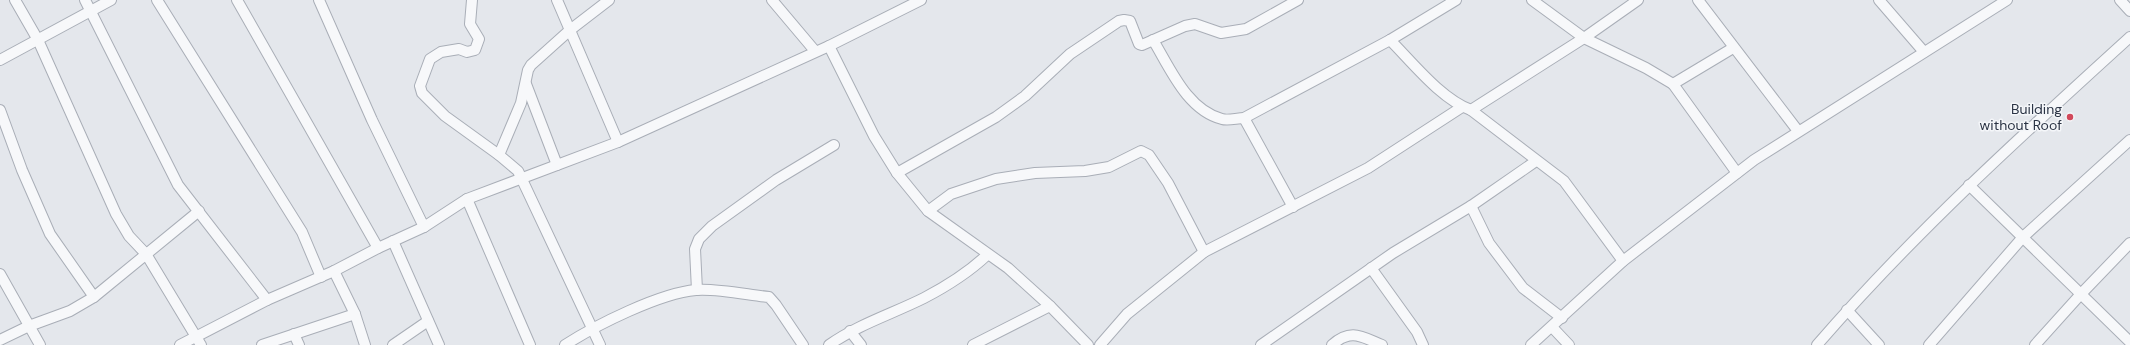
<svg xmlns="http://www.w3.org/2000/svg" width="2130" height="345" font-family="'DM Sans',sans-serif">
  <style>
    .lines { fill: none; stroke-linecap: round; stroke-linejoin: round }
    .minor-casing { stroke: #a9aeb7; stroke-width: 12 }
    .minor { stroke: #f7f8fa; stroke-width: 10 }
    .poi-dot { fill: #d1495b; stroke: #f4f6f9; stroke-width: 1.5 }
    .labels { text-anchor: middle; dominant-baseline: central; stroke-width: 3; stroke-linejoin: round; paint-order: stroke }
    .poi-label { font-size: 14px; fill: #2b3445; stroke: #f4f6f9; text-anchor: end }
  </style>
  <rect width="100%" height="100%" fill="#e4e7ec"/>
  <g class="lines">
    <defs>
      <g id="minor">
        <path d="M15 0 38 40 116 214 129 236 146 254 201 345"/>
        <path d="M85 0 178 185 267 300"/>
        <path d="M157 0 302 232 321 277"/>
        <path d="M237 0 378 248"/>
        <path d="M319 0 372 120 424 227"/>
        <path d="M472 0 470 24 479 39 475 50 467 52 459 49 441 52 430 59 420 86 422 93 445 116 499 155"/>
        <path d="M557 0 618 142"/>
        <path d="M772 0 815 51"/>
        <path d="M1532 0 1584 38 1646 68 1673 84 1733 48"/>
        <path d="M1698 0 1798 131"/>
        <path d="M1879 0 1924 52"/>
        <path d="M2120 0 2130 11"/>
        <path d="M1153 40C1170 68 1187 110 1222 119 1228 121 1237 118 1244 118L1390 40 1456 0"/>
        <path d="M1390 40C1413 63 1441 99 1471 110L1564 181 1623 261"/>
        <path d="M829 46 874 136 897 173 928 211 1008 268 1050 306 1088 345"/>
        <path d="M0 60 111 0"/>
        <path d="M526 84 557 165"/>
        <path d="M1673 84 1737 173"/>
        <path d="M0 110 22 170 50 234 94 297"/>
        <path d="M1471 110 1584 38 1638 0"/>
        <path d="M1244 118 1293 207"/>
        <path d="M897 173 996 117 1025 96 1070 54 1119 21 1124 20 1130 21 1139 44 1142 45 1185 26 1195 24 1221 33 1246 29 1298 0"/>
        <path d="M1969 185 2130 342"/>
        <path d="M467 199 530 345"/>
        <path d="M1471 206 1489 243 1523 288 1562 318"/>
        <path d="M928 211 951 194 996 179 1035 173 1085 171 1109 167 1141 151 1149 155 1168 183 1204 252"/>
        <path d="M393 241 439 345"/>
        <path d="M1371 268 1417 332 1423 345"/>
        <path d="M334 271 355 314 365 345"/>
        <path d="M0 274 40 345"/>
        <path d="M697 290 695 249 699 239 712 226 776 180 834 145"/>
        <path d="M1847 310 1879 345"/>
        <path d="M1552 327 1569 345"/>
        <path d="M850 331 861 345"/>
        <path d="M294 334 299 345"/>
        <path d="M0 340 29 326 70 311 94 297 199 211"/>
        <path d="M180 345 267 300 334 271 378 248 424 227 467 199 618 142 829 46 921 0"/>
        <path d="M262 345 355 314"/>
        <path d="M393 345 428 321"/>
        <path d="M565 345C596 325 660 293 696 290 715 288 749 295 769 297L776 305 803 345"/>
        <path d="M600 345 518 171 499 155 521 103 528 70 531 65 570 30 609 0"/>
        <path d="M829 345C859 324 892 314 924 298 947 286 969 272 987 255"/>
        <path d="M973 345 1050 306"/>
        <path d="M1100 345 1127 314 1204 252 1368 168 1462 107"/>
        <path d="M1261 345 1393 253 1471 206 1536 161"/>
        <path d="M1332 345C1351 328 1362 337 1382 345"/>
        <path d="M1531 345 1623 261 1754 160 2007 0"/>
        <path d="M1817 345C1913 234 2021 136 2130 37"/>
        <path d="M1929 345 2023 237 2130 140"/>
        <path d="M2035 345 2080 295 2130 243"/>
      </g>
    </defs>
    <use href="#minor" class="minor-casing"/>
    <use href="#minor" class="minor"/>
  </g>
  <circle class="poi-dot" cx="2070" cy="117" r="4"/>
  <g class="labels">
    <g class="poi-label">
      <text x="2062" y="109">Building<tspan x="2062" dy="16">without Roof</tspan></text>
    </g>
  </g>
</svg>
